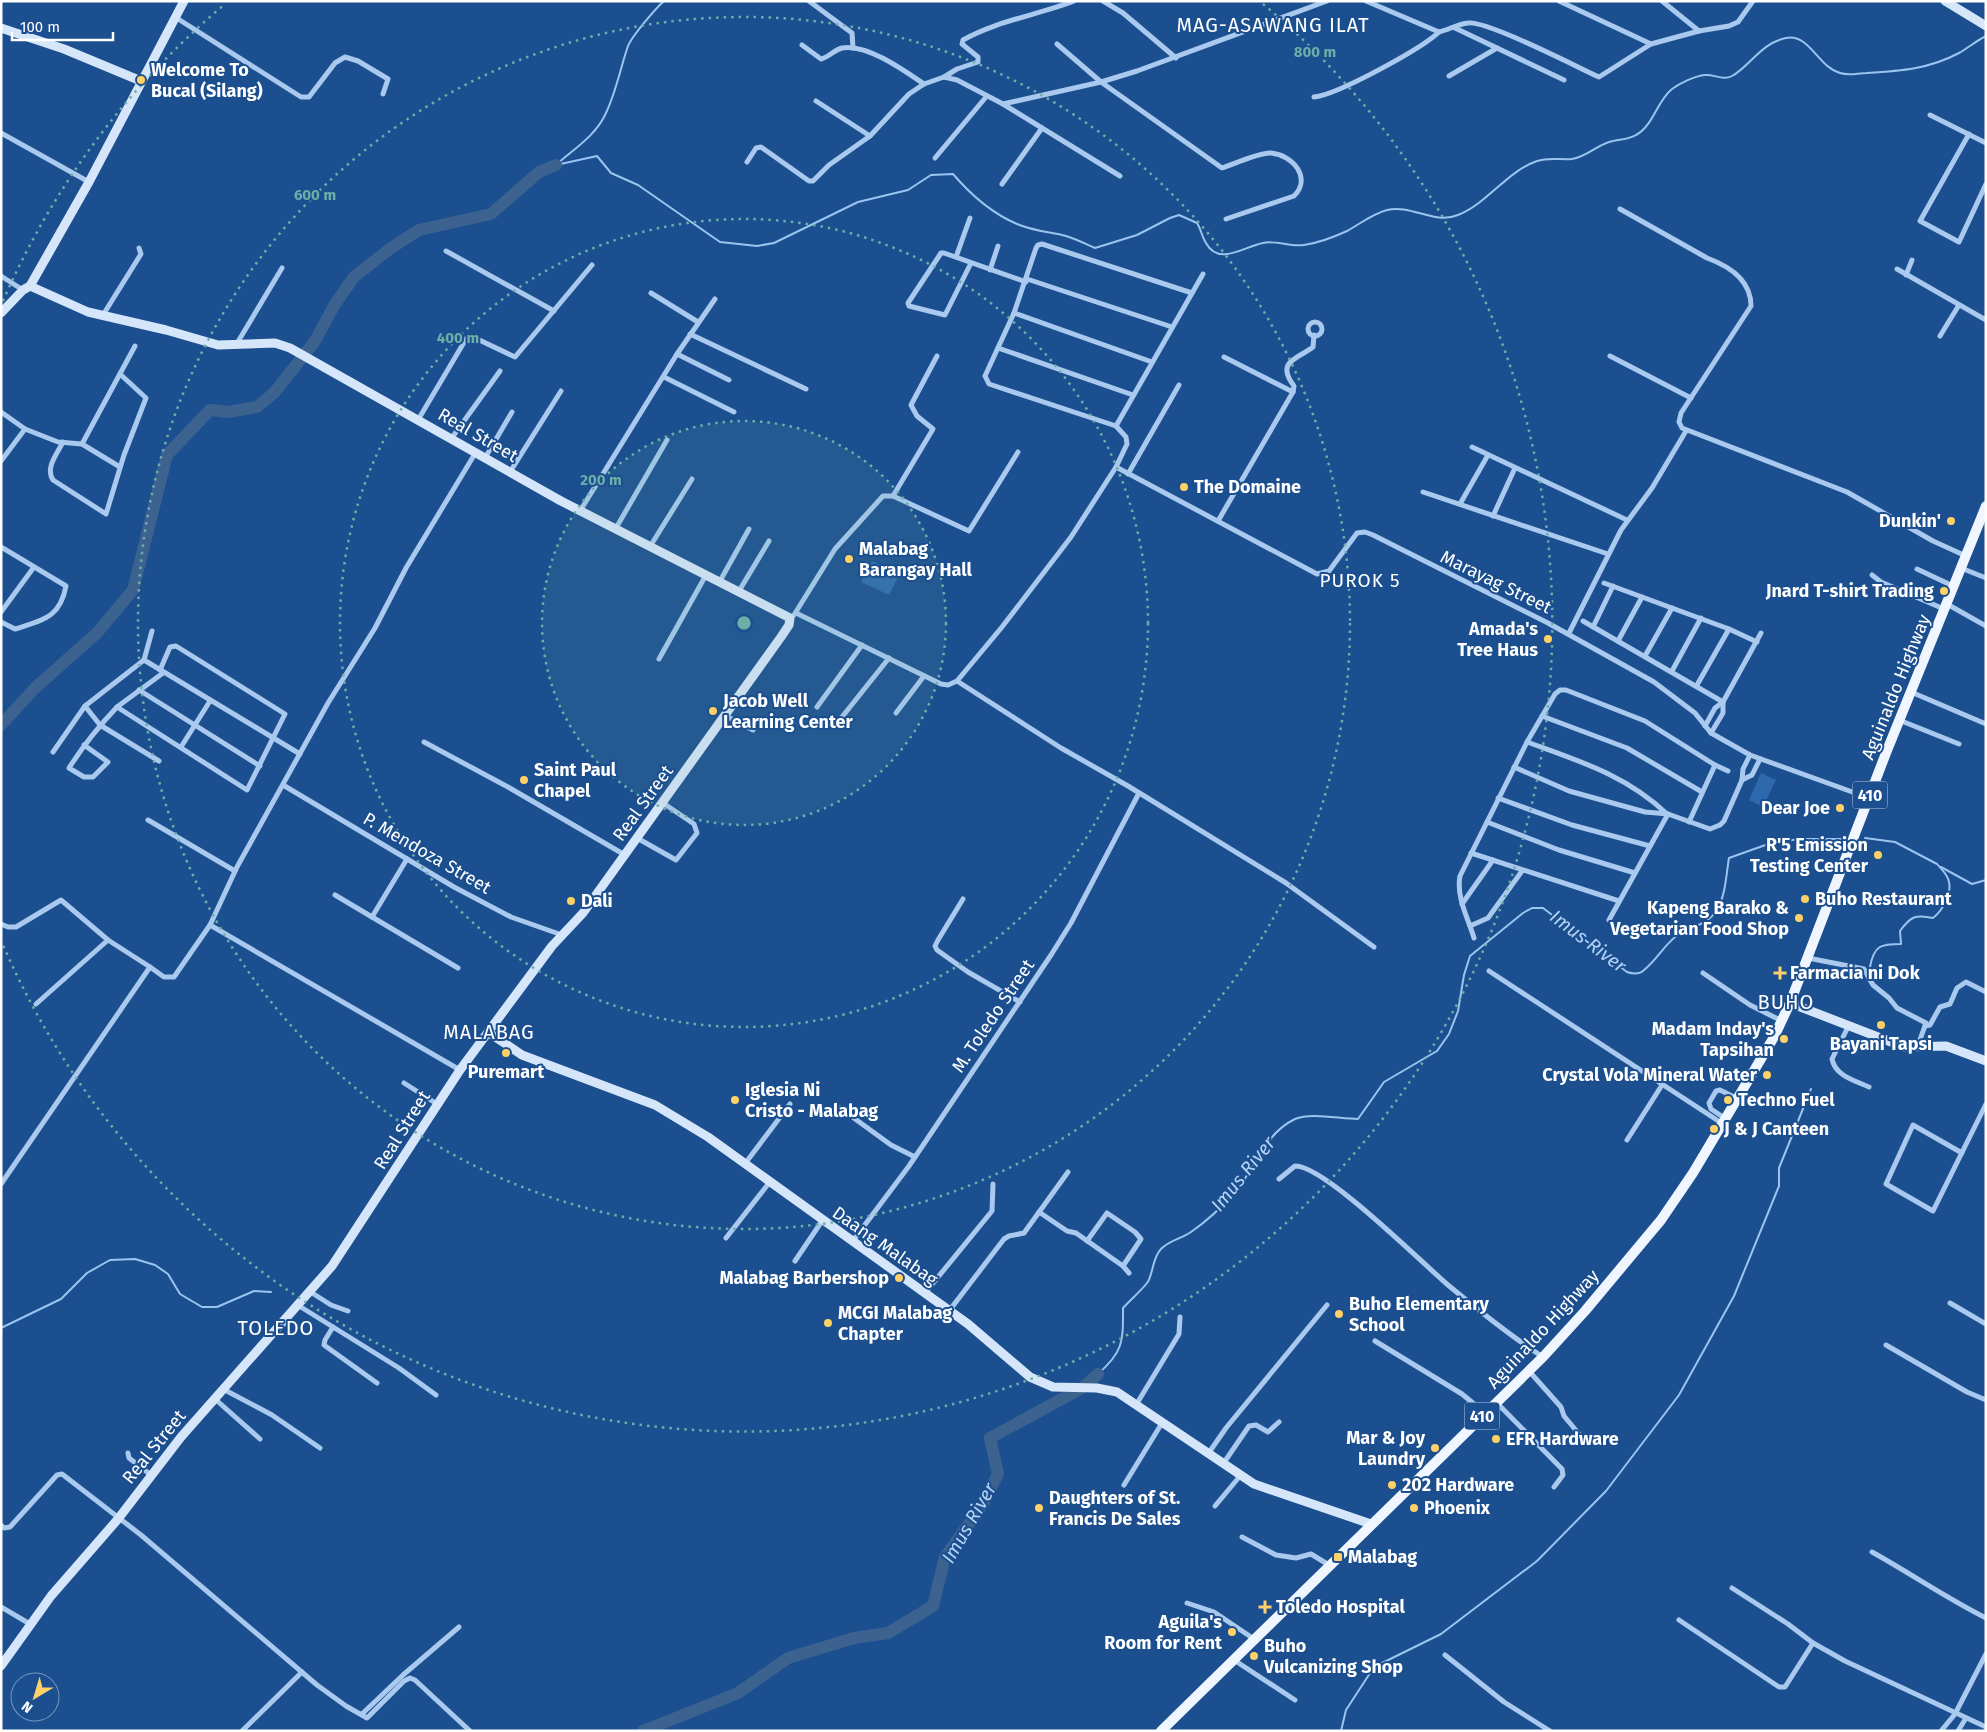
<svg xmlns="http://www.w3.org/2000/svg" width="1987" height="1732" font-family="'Fira Sans',sans-serif">
  <style>
    .green { fill: #2e69ad }
    .lines { fill: none; stroke-linecap: round; stroke-linejoin: round }
    .stream { stroke: #9cc4f0; stroke-width: 2 }
    .river { stroke: #3c6290; stroke-width: 12 }
    .street { stroke: #a9c9ee; stroke-width: 5 }
    .secondary { stroke: #d6e6fa; stroke-width: 9 }
    .primary { stroke: #f0f6ff; stroke-width: 10 }
    .ring { fill: none; stroke: #6fada8; stroke-width: 2.5; stroke-dasharray: 2.5 5 }
    .poi-dot { fill: #ffd166; stroke: #1b4f8f; stroke-width: 2 }
    .labels { text-anchor: middle; dominant-baseline: central; stroke-width: 4; stroke-linejoin: round; paint-order: stroke }
    .shield { fill: #1b4f8f; stroke: #bbcadd; stroke-width: 1 }
    .shield-label { font-size: 16px; font-weight: bold; fill: #fff }
    .poi-label { font-size: 18px; font-weight: bold; fill: #fff; stroke: #1b4f8f; text-anchor: start }
    .street-label { font-size: 18px; fill: #fff; stroke: #1b4f8f }
    .neighbourhood-label { font-size: 19px; letter-spacing: 1px; fill: #fff; stroke: #1b4f8f }
    .water-label { font-size: 19px; font-style: italic; fill: #b5d3f5; stroke: #1b4f8f }
    .quarter-label { font-size: 20px; letter-spacing: 1px; fill: #fff; stroke: #1b4f8f }
    .centre { fill: #6fada8; stroke: #1b4f8f; stroke-width: 2.5 }
    .ring-label { font-size: 15px; text-anchor: middle; font-weight: bold; fill: #6fada8; stroke: #1b4f8f; stroke-width: 4; stroke-linejoin: round; paint-order: stroke }
  </style>
  <rect width="100%" height="100%" fill="#1b4f8f"/>
  <g class="green">
    <path d="M872 561 899 575 889 595 861 582Z"/>
    <path d="M1761 773 1776 780 1763 807 1749 800Z"/>
  </g>
  <g class="lines">
    <g class="stream">
      <path d="M557 164C574 149 595 136 605 115 616 93 620 69 628 46 632 36 656 8 664 1"/>
      <path d="M556 165 597 156 611 173 638 185 720 242 757 246 774 243 858 202 908 190 931 175 953 174C971 195 991 213 1017 224 1033 231 1050 232 1066 236 1076 239 1086 244 1095 248L1137 235 1170 218 1179 215 1197 223C1201 229 1202 237 1206 243 1219 267 1245 246 1263 243 1276 240 1290 247 1304 245 1318 243 1334 237 1347 231 1360 224 1372 214 1387 210 1411 204 1434 225 1458 215 1488 203 1506 172 1537 161 1549 157 1560 160 1572 159 1586 157 1596 146 1609 142 1618 139 1628 140 1636 135 1653 126 1657 101 1672 89 1680 83 1695 76 1705 75 1714 74 1723 81 1732 76 1750 66 1761 43 1786 38 1809 33 1818 67 1840 73 1849 76 1858 73 1867 73 1901 71 1929 69 1959 53 1968 48 1976 41 1986 36"/>
      <path d="M1865 838 1895 842 1937 864"/>
      <path d="M1941 867 1972 884 1986 880"/>
      <path d="M1870 967C1874 945 1881 944 1901 944L1900 931C1910 917 1915 914 1933 918 1942 911 1952 894 1949 882 1948 875 1942 870 1938 865"/>
      <path d="M1 1328 61 1299 87 1273 110 1260 135 1259 155 1265 168 1274 180 1294 202 1307H217L254 1291 271 1292"/>
      <path d="M1098 1374C1124 1351 1123 1341 1123 1308 1131 1299 1140 1292 1147 1283 1153 1276 1152 1258 1161 1249 1170 1240 1181 1239 1191 1232 1207 1221 1222 1207 1236 1191 1256 1167 1264 1134 1295 1119 1311 1112 1340 1119 1358 1119L1384 1082 1437 1051 1449 1034 1458 1011 1464 975 1470 956 1523 913 1532 908H1543L1627 972C1633 974 1639 975 1644 970 1658 959 1666 941 1682 932 1696 925 1708 924 1717 910 1726 894 1726 875 1729 858L1771 843 1800 839H1843"/>
      <path d="M1341 1731 1346 1710 1374 1667 1441 1634 1537 1561 1606 1491 1679 1395 1734 1296 1779 1186V1168L1811 1089"/>
    </g>
    <g class="river">
      <path d="M1 725 35 688 97 633 133 590 167 455 210 410 228 412 257 407 274 393 315 341 335 304 354 277 391 248 419 230 491 214 539 172 556 165"/>
      <path d="M643 1731 738 1693 788 1658 854 1638 888 1633 933 1606 945 1557 983 1504 998 1474 990 1438 1082 1388 1098 1374"/>
    </g>
    <g class="street">
      <path d="M809 1 852 33 853 48"/>
      <path d="M1103 1 1123 13 1176 58"/>
      <path d="M1366 1 1439 32C1448 30 1458 24 1468 23 1486 20 1577 67 1599 77L1651 44 1699 31 1729 26 1738 22 1753 1"/>
      <path d="M1559 1 1651 44"/>
      <path d="M1662 1 1699 31"/>
      <path d="M175 17 301 97H309L335 63 345 57 358 61 388 79 383 94"/>
      <path d="M1455 28 1564 80"/>
      <path d="M1057 44 1101 82 1222 168C1234 164 1260 152 1271 153 1293 155 1312 178 1294 196L1226 219"/>
      <path d="M802 45 821 59C829 57 834 50 842 48 866 43 905 71 924 84"/>
      <path d="M1449 76 1497 48"/>
      <path d="M944 77 957 69 978 62V57L962 44 963 40C996 21 1038 15 1074 1"/>
      <path d="M1314 97C1337 95 1421 49 1439 32"/>
      <path d="M816 101 870 136"/>
      <path d="M1003 104 1101 82 1137 71 1327 1"/>
      <path d="M1930 115 1986 143"/>
      <path d="M1 133 89 182"/>
      <path d="M1969 134 1920 221 1959 242 1986 184"/>
      <path d="M935 158 986 97"/>
      <path d="M747 162 756 148 761 147 809 181H813L829 165 870 136 909 94 924 84 944 77 957 80 1003 104 1120 176"/>
      <path d="M1002 184 1042 128"/>
      <path d="M1620 209 1707 258C1729 266 1751 280 1751 306L1681 413 1679 422 1682 428 1847 492 1933 541 1966 556"/>
      <path d="M446 251 554 311"/>
      <path d="M956 257 970 218"/>
      <path d="M971 263 945 315 909 306 908 303 941 253H944L1026 282"/>
      <path d="M1897 269 1986 320"/>
      <path d="M990 270 998 246"/>
      <path d="M1906 275 1912 260"/>
      <path d="M1 276 23 290"/>
      <path d="M1027 279 1172 327"/>
      <path d="M651 293 698 322"/>
      <path d="M1014 313 1152 362"/>
      <path d="M103 315 141 254 139 248"/>
      <circle cx="1315" cy="329" r="7"/>
      <path d="M690 334 806 389"/>
      <path d="M1940 336 1959 305"/>
      <path d="M236 345 282 268"/>
      <path d="M998 348 1133 395"/>
      <path d="M677 354 729 380"/>
      <path d="M1610 356 1691 398"/>
      <path d="M664 377 734 412"/>
      <path d="M1293 392 1294 386C1275 361 1298 359 1313 347L1314 335"/>
      <path d="M1 412 25 429 58 442 82 444 120 467"/>
      <path d="M418 420 466 339 469 336 473 337 515 357 592 265"/>
      <path d="M1116 426 1203 274"/>
      <path d="M451 439 500 371"/>
      <path d="M63 442C57 454 45 468 53 480L106 514 124 455 146 398 120 374"/>
      <path d="M82 444 135 346"/>
      <path d="M1472 447 1627 520"/>
      <path d="M485 458 512 412"/>
      <path d="M1 461 25 429"/>
      <path d="M1116 467 1317 574 1329 571 1357 533 1365 532 1373 535 1548 623 1654 682 1695 713 1711 733 1750 755 1869 798"/>
      <path d="M510 472 561 391"/>
      <path d="M1128 474 1179 385"/>
      <path d="M1423 492 1608 554"/>
      <path d="M893 496 933 429 917 416 911 405 937 356"/>
      <path d="M1460 504 1488 455"/>
      <path d="M580 511 677 354 715 299"/>
      <path d="M1493 516 1515 468"/>
      <path d="M1218 521 1293 392 1224 357"/>
      <path d="M616 528 667 440"/>
      <path d="M651 545 692 479"/>
      <path d="M1 547 66 586C60 618 43 620 15 629L1 622"/>
      <path d="M1961 568 1986 578"/>
      <path d="M1917 569 1953 586"/>
      <path d="M1872 575 1881 582 1944 609"/>
      <path d="M720 581 749 529"/>
      <path d="M1604 583 1729 629 1757 642"/>
      <path d="M739 591 769 541"/>
      <path d="M1947 604 1986 626"/>
      <path d="M1 612 34 567"/>
      <path d="M796 613 941 684 948 685 957 681 1061 748 1128 786 1286 883 1374 947"/>
      <path d="M794 615 835 549 883 496H893L969 531 1018 452"/>
      <path d="M1583 621 1723 702"/>
      <path d="M1593 627 1613 586"/>
      <path d="M1569 633 1621 530 1652 488 1686 431"/>
      <path d="M1618 641 1642 597"/>
      <path d="M1645 656 1672 608"/>
      <path d="M659 659 706 575"/>
      <path d="M144 660 300 754"/>
      <path d="M160 670 170 647 176 646 285 714 247 790 117 707 163 673"/>
      <path d="M1672 671 1701 618"/>
      <path d="M957 681 1002 627 1071 537 1116 467 1127 444 1126 437 1116 426 989 384 985 376 1014 313 1036 248 1038 245 1042 244 1192 293"/>
      <path d="M1697 685 1729 629"/>
      <path d="M139 690 260 766"/>
      <path d="M1911 692 1986 724"/>
      <path d="M85 706 100 725 159 761"/>
      <path d="M817 707 862 645"/>
      <path d="M896 713 924 676"/>
      <path d="M726 716 753 730"/>
      <path d="M1542 716 1627 748 1702 792"/>
      <path d="M842 717 889 658"/>
      <path d="M1899 720 1959 744"/>
      <path d="M1705 726 1715 708 1723 702"/>
      <path d="M1711 733 1723 713V702L1761 633"/>
      <path d="M424 742 508 787 625 855"/>
      <path d="M1527 742C1579 761 1626 775 1667 814"/>
      <path d="M84 745 108 762 93 777H84L69 768C83 746 99 726 117 707"/>
      <path d="M181 747 210 701"/>
      <path d="M53 752 85 706 144 660 152 631"/>
      <path d="M1514 767 1569 791 1645 812 1668 814 1710 829 1720 825 1724 821 1742 780 1743 769 1750 755"/>
      <path d="M1742 780 1752 775 1760 759"/>
      <path d="M283 785 454 887 511 917 562 935"/>
      <path d="M1498 798 1572 825 1650 846"/>
      <path d="M148 820 235 871"/>
      <path d="M1487 822 1559 850 1635 873"/>
      <path d="M1689 822 1715 765"/>
      <path d="M637 838 676 860 697 833 694 824 663 803"/>
      <path d="M1471 853 1619 901"/>
      <path d="M335 895 458 968"/>
      <path d="M963 899 938 940 935 946 937 950 968 972 1020 1002"/>
      <path d="M1462 904 1493 860"/>
      <path d="M372 917 407 859"/>
      <path d="M1609 920 1668 814"/>
      <path d="M1 924 8 927H16L61 900 108 940 150 967"/>
      <path d="M210 925 460 1070"/>
      <path d="M1470 926 1488 918 1522 871"/>
      <path d="M1474 938C1468 918 1456 897 1460 876L1527 742 1555 694 1560 690H1566L1645 721 1715 765 1728 771"/>
      <path d="M1808 958 1864 969 1873 985 1889 998 1897 1008 1926 1023 1917 1048"/>
      <path d="M1489 971 1723 1124"/>
      <path d="M1703 973 1750 1005 1776 1018"/>
      <path d="M36 1004 108 940"/>
      <path d="M1849 1025 1832 1059C1835 1076 1856 1081 1869 1087"/>
      <path d="M1925 1026 1930 1025 1940 1007 1950 1004 1957 988 1966 982 1986 992"/>
      <path d="M404 1083 437 1104"/>
      <path d="M840 1108 891 1145 915 1157"/>
      <path d="M1726 1119 1711 1109 1709 1103 1716 1091 1720 1090 1738 1099"/>
      <path d="M1627 1140 1662 1085"/>
      <path d="M1962 1153 1913 1125 1886 1184 1933 1211 1986 1104"/>
      <path d="M744 1165 790 1104"/>
      <path d="M1279 1179 1295 1166C1324 1165 1422 1263 1448 1285 1478 1310 1509 1335 1543 1357"/>
      <path d="M1 1184 150 967 164 977H174L210 925 237 867 328 703 375 628 406 568 476 452"/>
      <path d="M1039 1212 1067 1231 1076 1233 1123 1266 1129 1273"/>
      <path d="M726 1238 769 1183"/>
      <path d="M1087 1241 1107 1213 1135 1232 1141 1239 1123 1266"/>
      <path d="M852 1242 909 1166 1051 955 1071 923 1139 793"/>
      <path d="M795 1261 822 1221"/>
      <path d="M309 1291 331 1305 348 1311"/>
      <path d="M925 1293 992 1211 993 1184"/>
      <path d="M1950 1303 1986 1324"/>
      <path d="M296 1304 399 1368 436 1395"/>
      <path d="M949 1311 1004 1239 1009 1236 1024 1233 1068 1172"/>
      <path d="M333 1327 325 1340 324 1345 377 1383"/>
      <path d="M1375 1341 1462 1394 1485 1413"/>
      <path d="M1886 1345 1967 1392 1986 1400"/>
      <path d="M1529 1371 1561 1407 1564 1416 1579 1434"/>
      <path d="M223 1389 272 1415 320 1448"/>
      <path d="M215 1399 260 1439"/>
      <path d="M1496 1402 1562 1469 1563 1475 1554 1487"/>
      <path d="M1136 1405 1179 1334 1180 1317"/>
      <path d="M128 1453 129 1458 151 1475"/>
      <path d="M1208 1454 1226 1428 1327 1305"/>
      <path d="M1223 1464 1249 1426 1256 1425 1268 1432 1279 1422"/>
      <path d="M1124 1485 1162 1423"/>
      <path d="M1215 1506 1240 1476"/>
      <path d="M1 1525 4 1528 10 1527 57 1475 62 1474 141 1535 317 1685 346 1706 367 1718 404 1681 410 1678 415 1680 470 1731"/>
      <path d="M1242 1537 1276 1555 1296 1558 1311 1554 1329 1565"/>
      <path d="M1872 1552C1910 1573 1946 1598 1986 1618"/>
      <path d="M1732 1588 1788 1624 1813 1643 1845 1661 1986 1727"/>
      <path d="M1187 1603 1214 1612 1254 1639"/>
      <path d="M1 1607 30 1624"/>
      <path d="M1679 1620 1779 1687H1785L1813 1643"/>
      <path d="M1445 1655 1504 1702 1550 1731"/>
      <path d="M1234 1660 1295 1700"/>
      <path d="M362 1714 403 1675 459 1627"/>
      <path d="M242 1731 302 1672"/>
      <path d="M1941 1731 1955 1714 1986 1654"/>
      <path d="M1958 1731 1966 1718"/>
    </g>
    <g class="secondary">
      <path d="M1945 1 1986 26"/>
      <path d="M1 28 64 49 141 81"/>
      <path d="M1 313 23 290 30 286 89 182 184 1"/>
      <path d="M1790 1003 1904 1047 1946 1046 1986 1061"/>
      <path d="M488 1032 522 1055 655 1105 708 1137 968 1324 1030 1377 1053 1387 1097 1388 1117 1392 1254 1484 1371 1524"/>
      <path d="M1 1666 51 1596 118 1519 181 1437 332 1266 460 1070 552 946 583 913 781 637 789 625 790 618 561 501 290 348 275 343 218 345 166 330 88 312 30 286"/>
    </g>
    <path class="primary" d="M1161 1731 1543 1357 1585 1311 1661 1220 1693 1173 1774 1037 1790 1003 1886 753 1986 506"/>
  </g>
  <circle cx="744" cy="623" r="202" fill="#6fada8" fill-opacity=".12"/>
  <g class="ring">
    <circle cx="744" cy="623" r="202"/>
    <circle cx="744" cy="623" r="404"/>
    <circle cx="744" cy="623" r="606"/>
    <path d="M3 301A808 808 0 0 1 225 4M1263 4A808 808 0 1 1 3 945"/>
  </g>
  <g class="poi-dot">
    <circle cx="141" cy="80" r="5"/>
    <circle cx="1184" cy="487" r="5"/>
    <circle cx="1951" cy="521" r="5"/>
    <circle cx="849" cy="559" r="5"/>
    <circle cx="1944" cy="591" r="5"/>
    <circle cx="1548" cy="639" r="5"/>
    <circle cx="713" cy="711" r="5"/>
    <circle cx="524" cy="780" r="5"/>
    <circle cx="1840" cy="808" r="5"/>
    <circle cx="1878" cy="855" r="5"/>
    <circle cx="1805" cy="899" r="5"/>
    <circle cx="571" cy="901" r="5"/>
    <circle cx="1799" cy="918" r="5"/>
    <path d="M1777.5 965.5h5v5h5v5h-5v5h-5v-5h-5v-5h5z"/>
    <circle cx="1881" cy="1025" r="5"/>
    <circle cx="1784" cy="1039" r="5"/>
    <circle cx="506" cy="1053" r="5"/>
    <circle cx="1767" cy="1075" r="5"/>
    <circle cx="735" cy="1100" r="5"/>
    <circle cx="1728" cy="1100" r="5"/>
    <circle cx="1714" cy="1129" r="5"/>
    <circle cx="899" cy="1278" r="5"/>
    <circle cx="1339" cy="1314" r="5"/>
    <circle cx="828" cy="1323" r="5"/>
    <circle cx="1496" cy="1439" r="5"/>
    <circle cx="1435" cy="1448" r="5"/>
    <circle cx="1392" cy="1485" r="5"/>
    <circle cx="1039" cy="1508" r="5"/>
    <circle cx="1414" cy="1508" r="5"/>
    <rect x="1333" y="1552" width="10" height="10" rx="2.5"/>
    <path d="M1262.5 1599.5h5v5h5v5h-5v5h-5v-5h-5v-5h5z"/>
    <circle cx="1232" cy="1632" r="5"/>
    <circle cx="1254" cy="1656" r="5"/>
  </g>
  <g class="labels">
    <g class="shield">
      <rect x="1852.5" y="781.5" width="35" height="27" rx="4"/>
      <rect x="1464.5" y="1402.5" width="35" height="27" rx="4"/>
    </g>
    <g class="shield-label">
      <text x="1870" y="795">410</text>
      <text x="1482" y="1416">410</text>
    </g>
    <g class="poi-label">
      <text x="151" y="70">Welcome To<tspan x="151" dy="21">Bucal (Silang)</tspan></text>
      <text x="1194" y="487">The Domaine</text>
      <text x="1941" y="521" text-anchor="end">Dunkin'</text>
      <text x="859" y="549">Malabag<tspan x="859" dy="21">Barangay Hall</tspan></text>
      <text x="1934" y="591" text-anchor="end">Jnard T-shirt Trading</text>
      <text x="1538" y="629" text-anchor="end">Amada's<tspan x="1538" dy="21">Tree Haus</tspan></text>
      <text x="723" y="701">Jacob Well<tspan x="723" dy="21">Learning Center</tspan></text>
      <text x="534" y="770">Saint Paul<tspan x="534" dy="21">Chapel</tspan></text>
      <text x="1830" y="808" text-anchor="end">Dear Joe</text>
      <text x="1868" y="845" text-anchor="end">R'5 Emission<tspan x="1868" dy="21">Testing Center</tspan></text>
      <text x="1815" y="899">Buho Restaurant</text>
      <text x="581" y="901">Dali</text>
      <text x="1789" y="908" text-anchor="end">Kapeng Barako &amp;<tspan x="1789" dy="21">Vegetarian Food Shop</tspan></text>
      <text x="1790" y="973">Farmacia ni Dok</text>
      <text x="1774" y="1029" text-anchor="end">Madam Inday's<tspan x="1774" dy="21">Tapsihan</tspan></text>
      <text x="1881" y="1044" text-anchor="middle">Bayani Tapsi</text>
      <text x="506" y="1072" text-anchor="middle">Puremart</text>
      <text x="1757" y="1075" text-anchor="end">Crystal Vola Mineral Water</text>
      <text x="745" y="1090">Iglesia Ni<tspan x="745" dy="21">Cristo - Malabag</tspan></text>
      <text x="1738" y="1100">Techno Fuel</text>
      <text x="1724" y="1129">J &amp; J Canteen</text>
      <text x="889" y="1278" text-anchor="end">Malabag Barbershop</text>
      <text x="1349" y="1304">Buho Elementary<tspan x="1349" dy="21">School</tspan></text>
      <text x="838" y="1313">MCGI Malabag<tspan x="838" dy="21">Chapter</tspan></text>
      <text x="1425" y="1438" text-anchor="end">Mar &amp; Joy<tspan x="1425" dy="21">Laundry</tspan></text>
      <text x="1506" y="1439">EFR Hardware</text>
      <text x="1402" y="1485">202 Hardware</text>
      <text x="1049" y="1498">Daughters of St.<tspan x="1049" dy="21">Francis De Sales</tspan></text>
      <text x="1424" y="1508">Phoenix</text>
      <text x="1348" y="1557">Malabag</text>
      <text x="1276" y="1607">Toledo Hospital</text>
      <text x="1222" y="1622" text-anchor="end">Aguila's<tspan x="1222" dy="21">Room for Rent</tspan></text>
      <text x="1264" y="1646">Buho<tspan x="1264" dy="21">Vulcanizing Shop</tspan></text>
    </g>
    <g class="street-label">
      <text transform="translate(478 435) rotate(30)">Real Street</text>
      <text transform="translate(1496 582) rotate(26)">Marayag Street</text>
      <text transform="translate(1896 687) rotate(-68)">Aguinaldo Highway</text>
      <text transform="translate(643 803) rotate(-54)">Real Street</text>
      <text transform="translate(427 853) rotate(30)">P. Mendoza Street</text>
      <text transform="translate(993 1016) rotate(-56)">M. Toledo Street</text>
      <text transform="translate(402 1130) rotate(-58)">Real Street</text>
      <text transform="translate(885 1246) rotate(35)">Daang Malabag</text>
      <text transform="translate(1543 1329) rotate(-47)">Aguinaldo Highway</text>
      <text transform="translate(154 1447) rotate(-51)">Real Street</text>
    </g>
    <g class="neighbourhood-label">
      <text x="1360" y="580">PUROK 5</text>
    </g>
    <g class="water-label">
      <text transform="translate(1588 941) rotate(37)">Imus River</text>
      <text transform="translate(1243 1174) rotate(-51)">Imus River</text>
      <text transform="translate(969 1523) rotate(-60)">Imus River</text>
    </g>
    <g class="quarter-label">
      <text x="1273" y="25">MAG-ASAWANG ILAT</text>
      <text x="1786" y="1002">BUHO</text>
      <text x="489" y="1032">MALABAG</text>
      <text x="276" y="1328">TOLEDO</text>
    </g>
  </g>
  <circle cx="744" cy="623" r="8" class="centre"/>
  <g class="ring-label">
    <text x="1315" y="57">800 m</text>
    <text x="315" y="200">600 m</text>
    <text x="458" y="343">400 m</text>
    <text x="601" y="485">200 m</text>
  </g>
  <rect width="1987" height="1732" fill="none" stroke="#ffffff" stroke-width="5"/>
  <g transform="translate(35 1697) rotate(218)"><circle r="24" fill="#1b4f8f" stroke="#7695bc"/>
  <path d="M0-4L9 19L0 12L-9 19Z" fill="#ffd166"/>
  <text y="-8" font-size="14" font-weight="bold" text-anchor="middle" fill="#ffffff">N</text>
  </g>
  <path d="M12 32v8h101v-8" fill="none" stroke="#ffffff" stroke-width="2.5"/>
  <text x="20" y="32" font-size="15" fill="#ffffff" stroke="#1b4f8f" stroke-width="4" paint-order="stroke">100 m</text>
</svg>
